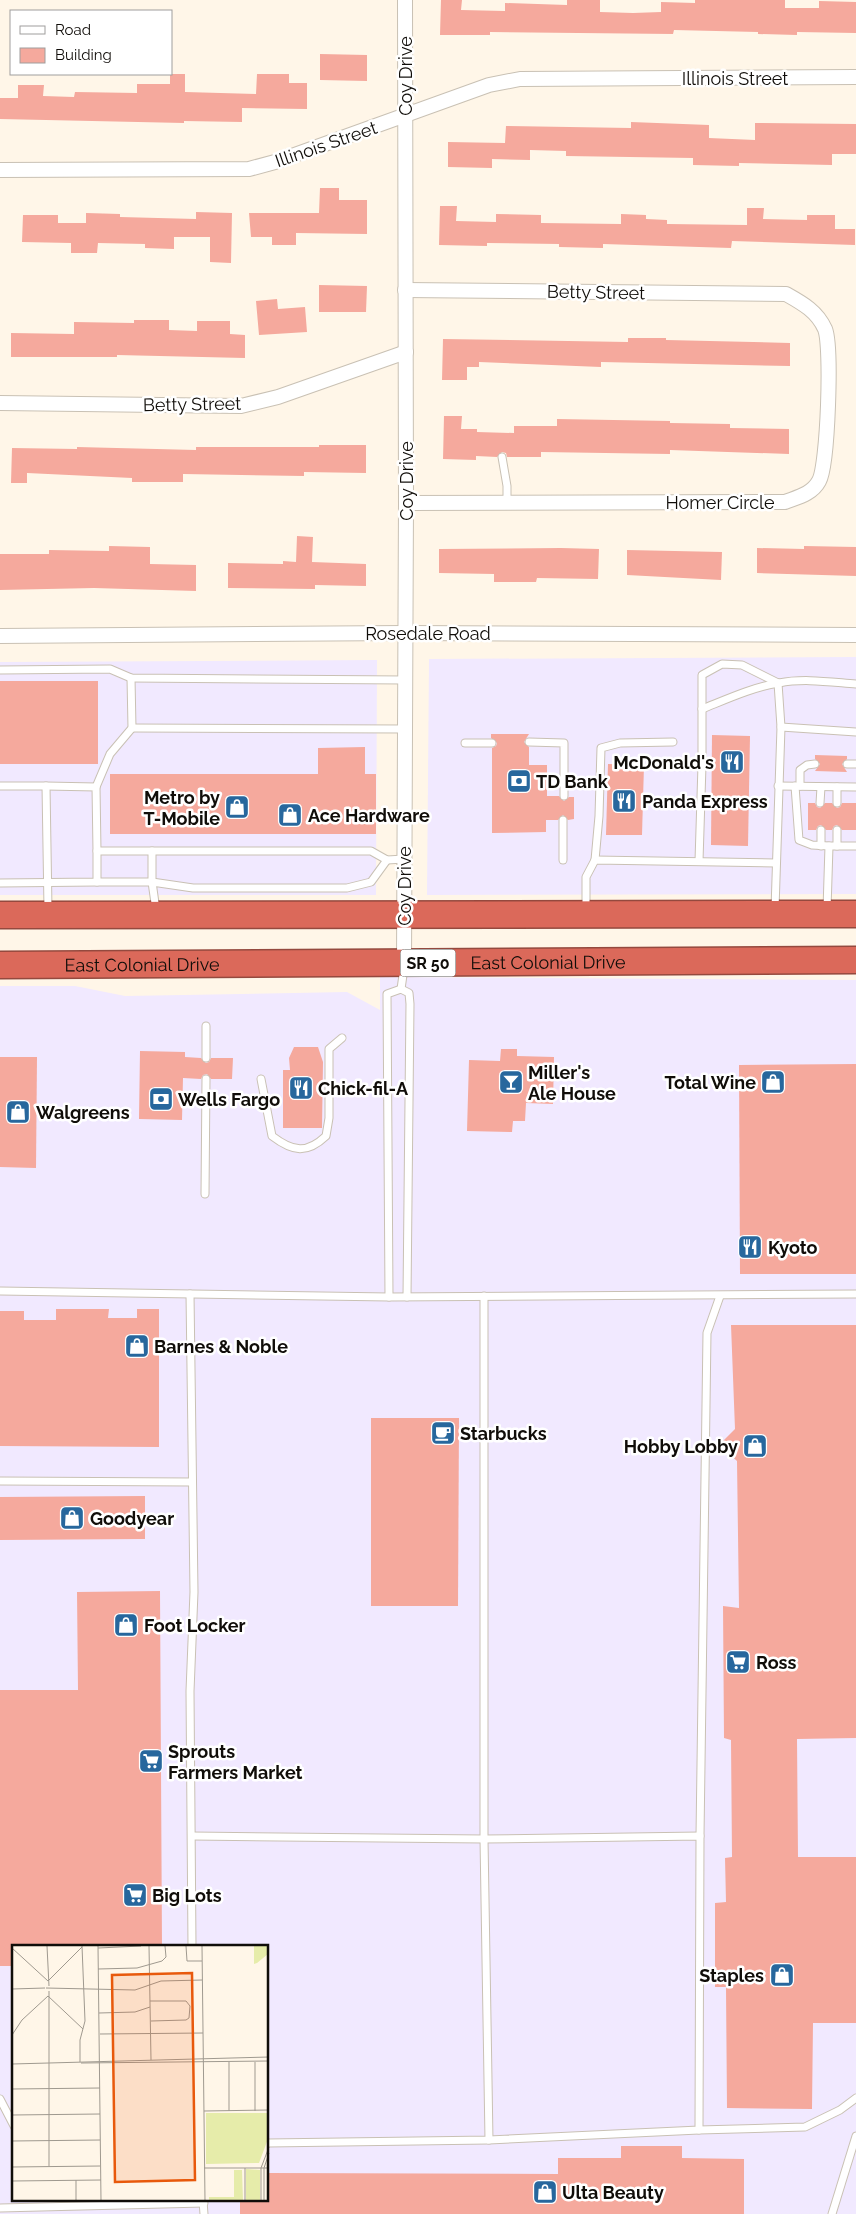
<svg xmlns="http://www.w3.org/2000/svg" width="856" height="2214" font-family="Raleway,sans-serif">
  <style>
    .commercial { fill: #f1e9ff; fill-rule: evenodd }
    .building { fill: #f5a99d }
    .lines { fill: none; stroke-linecap: round; stroke-linejoin: round }
    .lane-casing { stroke: #c9c1b4; stroke-width: 9 }
    .street-casing { stroke: #c9c1b4; stroke-width: 16 }
    .highway-casing { stroke: #94493e; stroke-width: 29 }
    .lane { stroke: #fff; stroke-width: 7 }
    .street { stroke: #fff; stroke-width: 14 }
    .highway { stroke: #db695a; stroke-width: 26 }
    .labels { text-anchor: middle; dominant-baseline: central; stroke-width: 5; stroke-linejoin: round; paint-order: stroke }
    .shield { fill: #fff; stroke: #585653; stroke-width: 1 }
    .shield-label { font-size: 16px; font-weight: bold; fill: #100d09 }
    .street-label { font-size: 18px; fill: #100d09; stroke: #fff }
    .poi-label { font-size: 18px; font-weight: bold; fill: #100d09; stroke: #fff; text-anchor: start }
    .inset-road { fill: none; stroke: #9f998f; stroke-width: 1 }
    .view { fill: #e8590c; fill-opacity: 0.15; stroke: #e8590c; stroke-width: 2.5 }
    .inset-edge { fill: none; stroke: #100d09; stroke-width: 2.5 }
  </style>
  <rect width="100%" height="100%" fill="#fff6e8"/>
  <g class="commercial">
    <path d="M856 657V894L427 895 429 659Z"/>
    <path d="M377 660 376 895H0V662Z"/>
    <path d="M380 977 856 980V2214H0V986H75L125 996 347 992 380 1010ZM14 1946H268V2200H14Z"/>
  </g>
  <g class="building">
    <path d="M441 0H462L461 10 505 11V3L567 5V0H600V12L633 13 661 12V2L695 3V0H785V8H819V1L856 2V33L797 32V35L758 34V32L674 30 673 34 490 32V35H440Z"/>
    <path d="M320 54 367 55V81L320 80Z"/>
    <path d="M170 74H185V92L256 94 257 74H289V83H307V109L242 108V122L184 121V123L0 119V98H18V85H44L43 96 74 97 75 92 137 93V84H170Z"/>
    <path d="M631 122 709 125V138L755 140V123L856 124V154H832V165L739 163V166L693 165V158L566 156V151L530 150V160L492 159V168L448 167V142L505 143 506 126 631 128Z"/>
    <path d="M320 188H339V200H367V234L296 233V245H272V237H251L249 213H319Z"/>
    <path d="M440 206H457L456 221 496 222V214L541 215V223L621 224V214L646 215V219L667 220V224L747 225V208H764L763 219 807 220V215H835V229H855V245L732 241 731 248 603 244V248L559 247V244L487 243V246L439 245Z"/>
    <path d="M196 212 232 213 231 263 210 262V237H174V249L145 248V244L98 243 97 253H71V243L22 242 23 215H58V223H86V213L120 214V217L196 219Z"/>
    <path d="M319 285 367 286 366 312H319Z"/>
    <path d="M277 299 278 309 305 307 307 332 259 335 256 301Z"/>
    <path d="M134 320H169V330L197 331V321H230V334L245 335V358L117 355V357H11V333L74 334V322L134 323Z"/>
    <path d="M628 338H666V340L790 343V366L601 362V367L479 362V367H467V380H442L443 339 628 342Z"/>
    <path d="M444 416H462L461 429H477V432L514 433V426H557V419L670 421V423L730 424V428L789 429V454L670 450V454L541 452V457H507L506 453 502 452 497 457 476 456V460L443 459Z"/>
    <path d="M319 445H366V473L304 472V476L183 474V482H132V478L27 473V483H11L12 448 77 449V447L196 450V447H319Z"/>
    <path d="M297 536 313 537 312 562 366 564V586L315 585V589L228 588V563L283 564V561L296 562Z"/>
    <path d="M109 546 150 547V564L196 565V591L94 588 0 590V554H49V550L109 551Z"/>
    <path d="M804 546 856 547V576L757 573V548L804 549Z"/>
    <path d="M561 548 599 549 598 579 537 578 536 582H494V574L439 573V549Z"/>
    <path d="M627 550 722 552 721 580 627 575Z"/>
    <rect x="0" y="681" width="98" height="83"/>
    <path d="M491 734H529L524 742 529 747V765H547V796H559L564 801 569 797H574V819L568 820 563 815 558 820H546V832L492 833V748L496 746 497 743 491 738Z"/>
    <path d="M712 735 750 736 748 846 711 845Z"/>
    <path d="M365 747V774H376V834H110V774H318V748Z"/>
    <path d="M815 755 847 756V759L842 764 847 772 815 771 820 764 815 759Z"/>
    <path d="M608 764 644 765 642 835H606Z"/>
    <path d="M808 803H815L817 807 820 808 825 803H832L837 808 840 807 842 803H856V830H842L837 825 834 826 832 830H826L821 825 818 826 816 830H808Z"/>
    <path d="M294 1047H318L323 1062 322 1128H283V1070H290L289 1058Z"/>
    <path d="M501 1049H517V1056L554 1057 553 1104 526 1103 525 1121H513L512 1132 467 1131 469 1060 500 1061Z"/>
    <path d="M140 1051 185 1052V1057L201 1058 206 1063 209 1062 211 1058H233L232 1079H211L207 1074 203 1075 201 1079 183 1078 182 1120 139 1119Z"/>
    <path d="M0 1057H37L36 1168 0 1167Z"/>
    <path d="M856 1064V1274H740L739 1065Z"/>
    <path d="M56 1309H109L108 1318H137V1309H159V1447L0 1446V1311H24V1320H56Z"/>
    <path d="M731 1325H856V1738L797 1739 798 1857H856V2023H813L812 2109 727 2108 726 1987H715V1903L726 1902 725 1858 732 1857 731 1740 724 1738 723 1606 739 1608 737 1461 719 1445 735 1429Z"/>
    <path d="M371 1418H459L458 1606H371Z"/>
    <path d="M145 1496V1539L0 1540V1497Z"/>
    <path d="M160 1591 162 1946H14V1966H0V1690H78L77 1592Z"/>
    <path d="M621 2146H682V2158L744 2159V2214H240V2200H268V2173L558 2174V2158H621Z"/>
  </g>
  <g class="lines">
    <defs>
      <g id="lane">
        <path d="M502 457 507 486V503"/>
        <path d="M0 670 110 669 131 678 405 680"/>
        <path d="M702 709C727 699 753 687 779 683 804 678 830 682 856 684"/>
        <path d="M781 727 856 732"/>
        <path d="M132 728 405 729"/>
        <path d="M529 742 564 743V796"/>
        <path d="M465 743H492"/>
        <path d="M847 764H856"/>
        <path d="M0 786H46L48 909"/>
        <path d="M46 786 96 787 97 851"/>
        <path d="M778 786 856 787"/>
        <path d="M795 786 799 840 812 845 829 846"/>
        <path d="M800 786V770L807 765 815 764"/>
        <path d="M96 787 110 754 132 728 131 678"/>
        <path d="M820 803 821 787"/>
        <path d="M837 803V787"/>
        <path d="M837 830V846"/>
        <path d="M821 846V830"/>
        <path d="M563 860V820"/>
        <path d="M595 860 599 816 601 748 620 743 673 742"/>
        <path d="M699 861 702 765V675L722 664 742 665 778 683"/>
        <path d="M97 882H152V851"/>
        <path d="M0 883 97 882V851H371L387 860 404 859"/>
        <path d="M586 909V877L595 860 776 863"/>
        <path d="M775 909 781 727 778 683"/>
        <path d="M827 909 829 846H856"/>
        <path d="M156 910 152 882 193 888H347L371 882 387 860"/>
        <path d="M401 989 404 968"/>
        <path d="M206 1026V1058"/>
        <path d="M261 1079 272 1136C293 1152 307 1154 326 1136L329 1118V1049L342 1038"/>
        <path d="M205 1194 206 1079"/>
        <path d="M0 1291 389 1297 856 1294"/>
        <path d="M190 1294 194 1592 190 1691 192 1946"/>
        <path d="M389 1297 387 994 401 989 409 993 410 1004 407 1297"/>
        <path d="M0 1481 192 1482"/>
        <path d="M192 1836 484 1839 700 1836 699 2130 489 2140"/>
        <path d="M700 1836 707 1333 720 1296"/>
        <path d="M0 2099 14 2126"/>
        <path d="M699 2130 805 2127 840 2110 856 2098"/>
        <path d="M268 2143 489 2140 484 1839V1296"/>
        <path d="M203 2201 204 2214"/>
        <path d="M0 2208 204 2203"/>
        <path d="M832 2214 856 2136"/>
      </g>
      <g id="street">
        <path d="M0 170 249 169 275 162 489 85 520 79 856 77"/>
        <path d="M405 290 786 294C802 303 817 311 825 329 832 346 828 465 819 481 812 494 798 497 785 502L406 503"/>
        <path d="M0 403 241 406 278 397 406 352"/>
        <path d="M0 636 406 633 856 635"/>
        <path d="M404 963 406 503 405 0"/>
      </g>
      <g id="highway">
        <path d="M0 915 856 914"/>
        <path id="s1" d="M0 965 856 960"/>
      </g>
    </defs>
    <use href="#lane" class="lane-casing"/>
    <use href="#street" class="street-casing"/>
    <use href="#highway" class="highway-casing"/>
    <use href="#lane" class="lane"/>
    <use href="#street" class="street"/>
    <use href="#highway" class="highway"/>
  </g>
  <defs>
    <symbol id="restaurant-square" viewBox="-11 -11 22 22"><rect x="-9" y="-9" width="18" height="18" rx="4" fill="#27679d" stroke="#fff"/><path d="M-5-6h1v4h1v-4h1v4h1v-4h1v5L-1.5 .5V6h-2V.5L-5-1ZM5-6V6H3V1.5H1.5Q1.5-4 5-6Z" fill="#fff"/></symbol>
    <symbol id="bank-square" viewBox="-11 -11 22 22"><rect x="-9" y="-9" width="18" height="18" rx="4" fill="#27679d" stroke="#fff"/><path d="M-6-4H6V4H-6ZM0-2.3a2.3 2.3 0 1 0 0 4.6a2.3 2.3 0 1 0 0-4.6Z" fill="#fff"/></symbol>
    <symbol id="shop-square" viewBox="-11 -11 22 22"><rect x="-9" y="-9" width="18" height="18" rx="4" fill="#27679d" stroke="#fff"/><path d="M-5-2.5h2.3a2.7 3.5 0 0 1 5.4 0H5L5.5 6h-11ZM-1.5-2.5h3a1.5 2.3 0 0 0-3 0Z" fill="#fff"/></symbol>
    <symbol id="bar-square" viewBox="-11 -11 22 22"><rect x="-9" y="-9" width="18" height="18" rx="4" fill="#27679d" stroke="#fff"/><path d="M-6-5H6L.8 .8V4.5H3.5V6h-7V4.5H-.8V.8Z" fill="#fff"/></symbol>
    <symbol id="cafe-square" viewBox="-11 -11 22 22"><rect x="-9" y="-9" width="18" height="18" rx="4" fill="#27679d" stroke="#fff"/><path d="M-5.5-4.5H6V0H3Q3 3.5 0 3.5H-2.5Q-5.5 3.5-5.5 0ZM3-3.2v2h1.7v-2ZM-6 4.5H4V6H-6Z" fill="#fff"/></symbol>
    <symbol id="supermarket-square" viewBox="-11 -11 22 22"><rect x="-9" y="-9" width="18" height="18" rx="4" fill="#27679d" stroke="#fff"/><path d="M-6-5.5h2.5l.6 2H6L4.5 2H-2.5L-4.4-4H-6ZM-1.5 3.2a1.3 1.3 0 1 0 .1 0ZM3 3.2a1.3 1.3 0 1 0 .1 0Z" fill="#fff"/></symbol>
  </defs>
  <g fill-rule="evenodd">
    <use href="#restaurant-square" x="718" y="748" width="28" height="28"/>
    <use href="#bank-square" x="505" y="767" width="28" height="28"/>
    <use href="#restaurant-square" x="610" y="787" width="28" height="28"/>
    <use href="#shop-square" x="223" y="793" width="28" height="28"/>
    <use href="#shop-square" x="276" y="801" width="28" height="28"/>
    <use href="#bar-square" x="497" y="1068" width="28" height="28"/>
    <use href="#shop-square" x="759" y="1068" width="28" height="28"/>
    <use href="#restaurant-square" x="287" y="1074" width="28" height="28"/>
    <use href="#bank-square" x="147" y="1085" width="28" height="28"/>
    <use href="#shop-square" x="4" y="1098" width="28" height="28"/>
    <use href="#restaurant-square" x="736" y="1233" width="28" height="28"/>
    <use href="#shop-square" x="123" y="1332" width="28" height="28"/>
    <use href="#cafe-square" x="429" y="1419" width="28" height="28"/>
    <use href="#shop-square" x="741" y="1432" width="28" height="28"/>
    <use href="#shop-square" x="58" y="1504" width="28" height="28"/>
    <use href="#shop-square" x="112" y="1611" width="28" height="28"/>
    <use href="#supermarket-square" x="724" y="1648" width="28" height="28"/>
    <use href="#supermarket-square" x="137" y="1747" width="28" height="28"/>
    <use href="#supermarket-square" x="121" y="1881" width="28" height="28"/>
    <use href="#shop-square" x="768" y="1961" width="28" height="28"/>
    <use href="#shop-square" x="531" y="2178" width="28" height="28"/>
  </g>
  <g class="labels">
    <rect class="shield" x="400.5" y="949.5" width="55" height="27" rx="4"/>
    <g class="shield-label">
      <text x="428" y="963">SR 50</text>
    </g>
    <g class="street-label">
      <text transform="translate(405 76) rotate(-90)">Coy Drive</text>
      <text x="735" y="78">Illinois Street</text>
      <text transform="translate(326 144) rotate(-19)">Illinois Street</text>
      <text transform="translate(596 292) rotate(1)">Betty Street</text>
      <text transform="translate(192 404) rotate(-1)">Betty Street</text>
      <text transform="translate(406 481) rotate(-90)">Coy Drive</text>
      <text x="720" y="502">Homer Circle</text>
      <text x="428" y="633">Rosedale Road</text>
      <text transform="translate(404 886) rotate(-90)">Coy Drive</text>
      <text stroke="none"><textPath href="#s1" startOffset="548">East Colonial Drive</textPath></text>
      <text stroke="none"><textPath href="#s1" startOffset="142">East Colonial Drive</textPath></text>
    </g>
    <g class="poi-label">
      <text x="714" y="762" text-anchor="end">McDonald's</text>
      <text x="536" y="781">TD Bank</text>
      <text x="220" y="797" text-anchor="end">Metro by<tspan x="220" dy="21">T-Mobile</tspan></text>
      <text x="642" y="801">Panda Express</text>
      <text x="308" y="815">Ace Hardware</text>
      <text x="528" y="1072">Miller's<tspan x="528" dy="21">Ale House</tspan></text>
      <text x="756" y="1082" text-anchor="end">Total Wine</text>
      <text x="318" y="1088">Chick-fil-A</text>
      <text x="178" y="1099">Wells Fargo</text>
      <text x="36" y="1112">Walgreens</text>
      <text x="768" y="1247">Kyoto</text>
      <text x="154" y="1346">Barnes &amp; Noble</text>
      <text x="460" y="1433">Starbucks</text>
      <text x="738" y="1446" text-anchor="end">Hobby Lobby</text>
      <text x="90" y="1518">Goodyear</text>
      <text x="144" y="1625">Foot Locker</text>
      <text x="756" y="1662">Ross</text>
      <text x="168" y="1751">Sprouts<tspan x="168" dy="21">Farmers Market</tspan></text>
      <text x="152" y="1895">Big Lots</text>
      <text x="764" y="1975" text-anchor="end">Staples</text>
      <text x="562" y="2192">Ulta Beauty</text>
    </g>
  </g>
  <g transform="translate(12 1945)">
    <rect width="256" height="256" fill="#fff6e8"/>
    <path d="M242 1H256V9L245 18 242 19ZM194 168H256V194L247 218 194 219ZM234 224 248 225V256H234ZM222 225H230L231 256H197V252H222Z" fill="#e6ecaa"/>
    <path class="inset-road" d="M35 1 37 41M86 1 89 256M137 1 139 115M174 1 175 16H190M190 1 193 256M0 3 36 36M86 3 129 1M86 24 125 23 150 16 154 12 153 1M36 36 70 2M34 43 123 45 149 36 190 35M0 44 33 43M36 51 71 84M138 56H174L178 61 177 73 174 75 139 76M87 68 123 67 138 62M88 89 191 88M0 90 10 75 36 51M68 117V95L73 76 70 1M217 117V166M243 117V166M69 118 257 116M0 119 257 112M0 144 88 143M192 166 257 165M0 170 88 169M0 196 88 195M37 221V46M0 222 88 221M192 223H257M233 223V256M64 235V256M0 236 89 235M249 256V223L257 202M252 256V223L257 208"/>
    <path class="view" d="M180 28 183 235 103 237 100 30Z"/>
    <rect width="256" height="256" class="inset-edge"/>
  </g>
  <rect x="10" y="10" width="162" height="65" fill="#ffffff" stroke="#9f9e9d"/>
  <rect x="20" y="26" width="25" height="8" fill="#ffffff" stroke="#9f9e9d"/>
  <text x="55" y="35" font-size="15" fill="#100d09">Road</text>
  <rect x="20" y="48" width="25" height="15" fill="#f5a99d" stroke="#9f9e9d"/>
  <text x="55" y="60" font-size="15" fill="#100d09">Building</text>
</svg>
